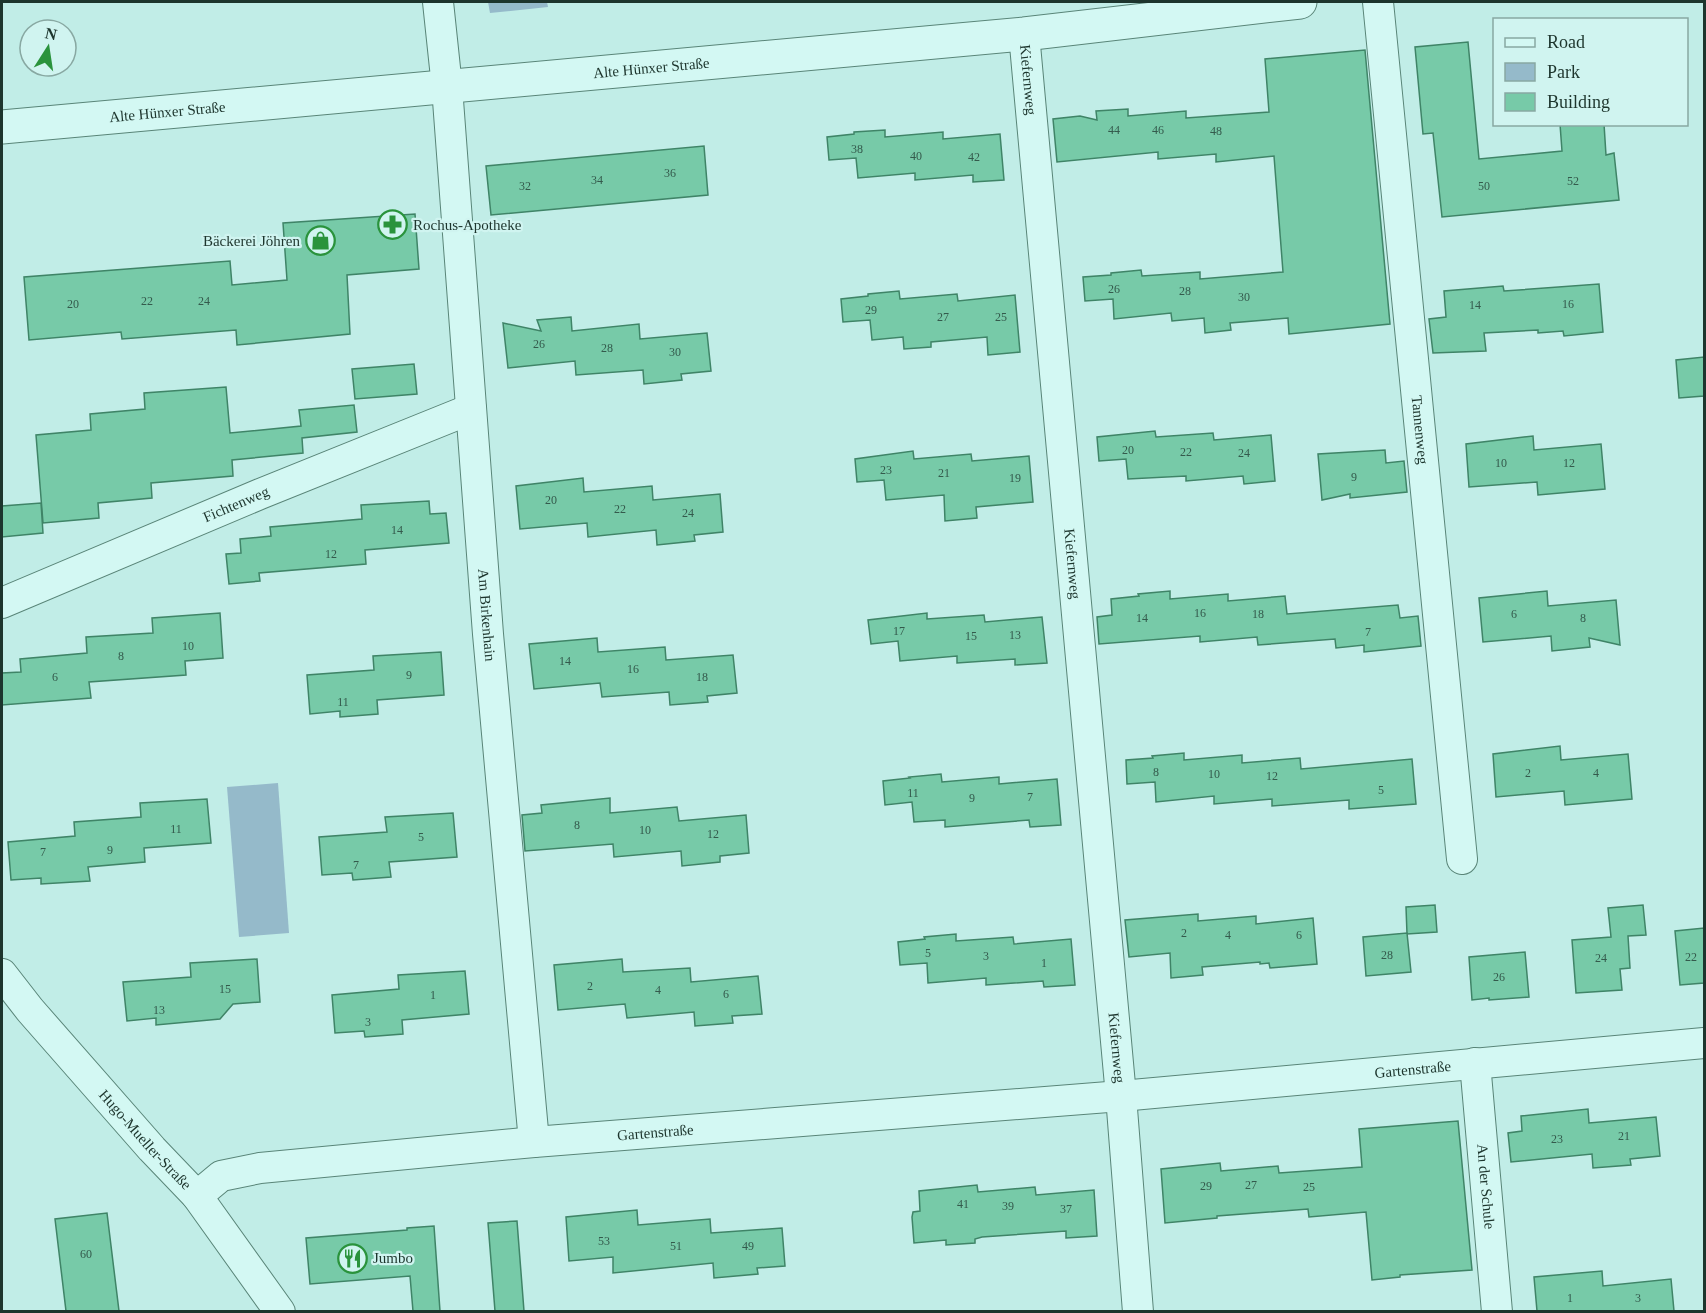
<svg xmlns="http://www.w3.org/2000/svg" width="1706" height="1313" font-family="'Times New Roman',serif">
  <style>
    .green { fill: #95baca }
    .building { fill: #77caa8; stroke: #3f8467; stroke-width: 1.5 }
    .lines { fill: none; stroke-linecap: round; stroke-linejoin: round }
    .minor-casing { stroke: #598578; stroke-width: 32 }
    .tertiary-casing { stroke: #598578; stroke-width: 35 }
    .minor { stroke: #d3f8f3; stroke-width: 30 }
    .tertiary { stroke: #d3f8f3; stroke-width: 33 }
    .labels { text-anchor: middle; dominant-baseline: central; stroke-width: 4.5; stroke-linejoin: round; paint-order: stroke }
    .number-label { font-size: 12px; fill: #345a4c }
    .street-label { font-size: 15px; fill: #1d352d; stroke: #d0f4f0 }
    .poi-label { font-size: 15px; fill: #1d352d; stroke: #d0f4f0; text-anchor: start }
  </style>
  <rect width="100%" height="100%" fill="#c1ede7"/>
  <g class="green">
    <path d="M488 2H547L548 7 490 13Z"/>
    <path d="M278 783 289 933 239 937 227 787Z"/>
  </g>
  <g class="building">
    <path d="M1468 42 1479 159 1562 151 1560 124H1604L1606 155 1614 153 1619 200 1442 217 1433 133 1423 134 1415 47Z"/>
    <path d="M1365 50 1390 324 1289 334 1288 318 1230 323 1231 330 1205 333 1204 318 1172 321 1171 313 1114 319 1113 299 1085 301 1083 277 1111 275V273L1141 270 1142 276 1200 272V279L1283 272 1274 156 1216 162V154L1158 159V152L1057 162 1053 119 1080 116 1097 120 1096 111 1128 109V116L1186 111V118L1269 112 1265 59Z"/>
    <path d="M885 130V137L943 132V139L1000 134 1004 180 973 182V175L915 180V173L858 178 856 158 829 160 827 137 854 134V132Z"/>
    <path d="M704 146 708 195 491 215 486 166Z"/>
    <path d="M415 214 419 269 347 275 350 334 237 345 236 330 122 339 121 332 29 340 24 277 230 261 232 285 287 280 283 223Z"/>
    <path d="M1599 284 1603 332 1564 336 1563 331 1538 333V330L1484 333 1486 351 1433 353 1429 319 1446 317 1444 291 1503 286 1504 291Z"/>
    <path d="M899 291 900 299 957 294 958 301 1015 295 1020 352 988 355 987 337 931 342V347L904 349 903 337 872 340 870 320 843 322 841 299 868 296V294Z"/>
    <path d="M571 317 572 331 639 324 640 339 707 333 711 371 681 374 682 380 644 384 643 370 576 375 575 361 508 368 503 323 541 331 537 320Z"/>
    <path d="M1704 357V396L1679 398 1676 360Z"/>
    <path d="M414 364 417 394 355 399 352 369Z"/>
    <path d="M226 387 230 433 301 426 299 410 354 405 357 432 302 438 303 453 232 460 233 476 151 483 152 498 98 503 99 518 43 523 36 435 91 430 90 414 145 409 144 393Z"/>
    <path d="M1155 431 1156 437 1213 433 1214 440 1271 435 1275 481 1244 484 1243 476 1186 481V476L1128 479 1126 459 1099 461 1097 437Z"/>
    <path d="M1533 436 1534 450 1601 444 1605 489 1538 495 1537 482 1469 487 1466 444Z"/>
    <path d="M1385 450 1386 463 1404 461 1407 492 1350 498V494L1322 500 1318 454Z"/>
    <path d="M913 451 914 459 971 454 972 461 1029 456 1033 502 976 507 977 518 945 521 944 495 886 500 884 480 857 482 855 459Z"/>
    <path d="M583 478 584 492 652 486 653 500 720 494 723 532 694 535 695 541 657 545 656 530 588 537 587 523 520 529 516 486Z"/>
    <path d="M429 501 430 514 446 513 449 543 365 550 366 564 259 573 260 581 229 584 226 554 241 553 240 539 271 536 270 527 362 519 361 505Z"/>
    <path d="M41 503 43 533 2 537V506Z"/>
    <path d="M1170 591V599L1228 594V601L1285 596 1287 614 1398 605 1400 618 1418 616 1421 646 1364 652V645L1336 648 1335 639 1258 645 1257 637 1200 642V636L1099 644 1097 617 1112 615 1111 599 1139 596 1138 594Z"/>
    <path d="M1547 591 1548 606 1616 600 1620 645 1589 638 1590 647 1552 651 1551 636 1483 642 1479 598Z"/>
    <path d="M220 613 223 658 185 661 186 675 89 682 91 698 2 705V673L21 672 20 659 87 653 86 637 153 633 152 618Z"/>
    <path d="M927 613V619L984 615 985 622 1042 617 1047 663 1015 665V659L957 663V656L900 661 898 641 871 644 868 620Z"/>
    <path d="M597 638 598 652 665 647 666 660 733 655 737 693 707 696 708 702 670 705 669 692 602 697 600 683 534 689 529 644Z"/>
    <path d="M441 652 444 695 377 700 378 714 340 717V711L310 714 307 675 374 670 373 656Z"/>
    <path d="M1560 746 1561 760 1628 754 1632 799 1565 805 1564 791 1496 797 1493 754Z"/>
    <path d="M1184 753V760L1242 755V763L1300 758 1301 769 1412 759 1416 804 1349 809V800L1272 806V799L1214 804V796L1156 802 1155 782 1127 784 1126 760 1153 758 1152 756Z"/>
    <path d="M941 774 942 782 999 777V784L1057 779 1061 825 1030 827 1029 820 945 827V820L914 822 912 802 885 805 883 781 910 778 909 777Z"/>
    <path d="M610 798V813L677 807 679 821 746 815 749 853 720 856V862L682 866 681 851 614 857 613 844 525 851 522 815 542 813 541 805Z"/>
    <path d="M207 799 211 843 144 848 145 862 88 867 90 881 41 884V878L11 880 8 842 75 836 74 822 141 817 140 803Z"/>
    <path d="M453 813 457 857 389 862 391 877 353 880 352 873 322 875 319 837 387 832 385 817Z"/>
    <path d="M1435 905 1437 932 1407 934 1406 907Z"/>
    <path d="M1643 905 1646 935 1628 936 1630 968 1620 969 1622 990 1576 993 1572 940 1611 937 1608 908Z"/>
    <path d="M1198 914V921L1256 916V924L1313 918 1317 964 1270 968 1269 963 1260 964V962L1202 967 1203 975 1171 978 1170 953 1129 957 1125 920Z"/>
    <path d="M1704 928V983L1680 985 1675 931Z"/>
    <path d="M1407 933 1411 972 1366 976 1363 937Z"/>
    <path d="M956 934V941L1013 937 1014 944 1071 939 1075 985 1044 987 1043 981 986 985V978L928 983 927 963 900 965 898 942 925 939 924 937Z"/>
    <path d="M1525 952 1529 997 1489 1000V998L1472 1000 1469 957Z"/>
    <path d="M257 959 260 1002 233 1004 220 1019 156 1025V1018L127 1021 123 982 191 977 190 963Z"/>
    <path d="M622 959 623 972 690 968 691 982 758 976 762 1014 732 1016 733 1023 695 1026 694 1012 627 1018 625 1004 558 1010 554 965Z"/>
    <path d="M465 971 469 1014 402 1020 403 1034 365 1037 364 1031 335 1033 332 995 399 989 398 975Z"/>
    <path d="M1588 1109 1589 1123 1656 1117 1660 1156 1630 1159 1631 1165 1593 1168 1592 1154 1511 1162 1508 1133 1522 1131 1521 1116Z"/>
    <path d="M1458 1121 1472 1270 1400 1275V1277L1372 1280 1366 1212 1309 1217 1308 1209 1217 1216V1218L1165 1223 1161 1169 1220 1163 1221 1171 1278 1166 1279 1173 1362 1167 1359 1129Z"/>
    <path d="M977 1185 978 1192 1035 1187 1036 1195 1094 1190 1097 1236 1066 1238V1231L982 1237 975 1239V1243L946 1245V1240L914 1243 912 1217 913 1212 920 1211 919 1191Z"/>
    <path d="M637 1210 638 1225 710 1219 711 1233 782 1228 785 1266 757 1268 758 1274 714 1278 713 1263 613 1273V1257L569 1261 566 1217Z"/>
    <path d="M107 1213 119 1311H66L55 1219Z"/>
    <path d="M517 1221 524 1311H495L488 1223Z"/>
    <path d="M434 1226 440 1311H413L410 1276 310 1284 306 1238 407 1230V1228Z"/>
    <path d="M1602 1271 1603 1286 1671 1279 1674 1311H1537L1534 1277Z"/>
  </g>
  <g class="lines">
    <defs>
      <g id="minor">
        <path id="s1" d="M438 2 447 87 488 634 534 1142"/>
        <path id="s2" d="M1378 2 1462 859"/>
        <path id="s3" d="M1024 34 1121 1096 1138 1312"/>
        <path id="s4" d="M2 603 260 494 471 409"/>
        <path id="s5" d="M2 974 30 1010 152 1149 197 1196 280 1312"/>
        <path id="s6" d="M1475 1063 1497 1312"/>
        <path id="s7" d="M197 1196 221 1176 260 1168 534 1142 1121 1096 1704 1043"/>
      </g>
      <g id="tertiary">
        <path id="s8" d="M2 127 1024 34 1300 2"/>
      </g>
    </defs>
    <use href="#minor" class="minor-casing"/>
    <use href="#tertiary" class="tertiary-casing"/>
    <use href="#minor" class="minor"/>
    <use href="#tertiary" class="tertiary"/>
  </g>
  <defs>
    <symbol id="pharmacy-ring" viewBox="-11 -11 22 22"><circle r="9.5" fill="#d0f4f0" stroke="#2a933c" stroke-width="1.5"/><path d="M-2-6h4v4h4v4h-4v4h-4v-4h-4v-4h4Z" fill="#2a933c"/></symbol>
    <symbol id="shop-ring" viewBox="-11 -11 22 22"><circle r="9.5" fill="#d0f4f0" stroke="#2a933c" stroke-width="1.5"/><path d="M-5-2.5h2.3a2.7 3.5 0 0 1 5.4 0H5L5.5 6h-11ZM-1.5-2.5h3a1.5 2.3 0 0 0-3 0Z" fill="#2a933c"/></symbol>
    <symbol id="restaurant-ring" viewBox="-11 -11 22 22"><circle r="9.5" fill="#d0f4f0" stroke="#2a933c" stroke-width="1.5"/><path d="M-5-6h1v4h1v-4h1v4h1v-4h1v5L-1.5 .5V6h-2V.5L-5-1ZM5-6V6H3V1.5H1.5Q1.5-4 5-6Z" fill="#2a933c"/></symbol>
  </defs>
  <g fill-rule="evenodd">
    <use href="#pharmacy-ring" x="376" y="208" width="33" height="33"/>
    <use href="#shop-ring" x="304" y="224" width="33" height="33"/>
    <use href="#restaurant-ring" x="336" y="1242" width="33" height="33"/>
  </g>
  <g class="labels">
    <g class="number-label">
      <text x="1114" y="130">44</text>
      <text x="1158" y="130">46</text>
      <text x="1216" y="131">48</text>
      <text x="857" y="149">38</text>
      <text x="916" y="156">40</text>
      <text x="974" y="157">42</text>
      <text x="670" y="173">36</text>
      <text x="597" y="180">34</text>
      <text x="1573" y="181">52</text>
      <text x="525" y="186">32</text>
      <text x="1484" y="186">50</text>
      <text x="1114" y="289">26</text>
      <text x="1185" y="291">28</text>
      <text x="1244" y="297">30</text>
      <text x="147" y="301">22</text>
      <text x="204" y="301">24</text>
      <text x="73" y="304">20</text>
      <text x="1568" y="304">16</text>
      <text x="1475" y="305">14</text>
      <text x="871" y="310">29</text>
      <text x="943" y="317">27</text>
      <text x="1001" y="317">25</text>
      <text x="539" y="344">26</text>
      <text x="607" y="348">28</text>
      <text x="675" y="352">30</text>
      <text x="1128" y="450">20</text>
      <text x="1186" y="452">22</text>
      <text x="1244" y="453">24</text>
      <text x="1501" y="463">10</text>
      <text x="1569" y="463">12</text>
      <text x="886" y="470">23</text>
      <text x="944" y="473">21</text>
      <text x="1354" y="477">9</text>
      <text x="1015" y="478">19</text>
      <text x="551" y="500">20</text>
      <text x="620" y="509">22</text>
      <text x="688" y="513">24</text>
      <text x="397" y="530">14</text>
      <text x="331" y="554">12</text>
      <text x="1200" y="613">16</text>
      <text x="1258" y="614">18</text>
      <text x="1514" y="614">6</text>
      <text x="1142" y="618">14</text>
      <text x="1583" y="618">8</text>
      <text x="899" y="631">17</text>
      <text x="1368" y="632">7</text>
      <text x="1015" y="635">13</text>
      <text x="971" y="636">15</text>
      <text x="188" y="646">10</text>
      <text x="121" y="656">8</text>
      <text x="565" y="661">14</text>
      <text x="633" y="669">16</text>
      <text x="409" y="675">9</text>
      <text x="55" y="677">6</text>
      <text x="702" y="677">18</text>
      <text x="343" y="702">11</text>
      <text x="1156" y="772">8</text>
      <text x="1528" y="773">2</text>
      <text x="1596" y="773">4</text>
      <text x="1214" y="774">10</text>
      <text x="1272" y="776">12</text>
      <text x="1381" y="790">5</text>
      <text x="913" y="793">11</text>
      <text x="1030" y="797">7</text>
      <text x="972" y="798">9</text>
      <text x="577" y="825">8</text>
      <text x="176" y="829">11</text>
      <text x="645" y="830">10</text>
      <text x="713" y="834">12</text>
      <text x="421" y="837">5</text>
      <text x="110" y="850">9</text>
      <text x="43" y="852">7</text>
      <text x="356" y="865">7</text>
      <text x="1184" y="933">2</text>
      <text x="1228" y="935">4</text>
      <text x="1299" y="935">6</text>
      <text x="928" y="953">5</text>
      <text x="1387" y="955">28</text>
      <text x="986" y="956">3</text>
      <text x="1691" y="957">22</text>
      <text x="1601" y="958">24</text>
      <text x="1044" y="963">1</text>
      <text x="1499" y="977">26</text>
      <text x="590" y="986">2</text>
      <text x="225" y="989">15</text>
      <text x="658" y="990">4</text>
      <text x="726" y="994">6</text>
      <text x="433" y="995">1</text>
      <text x="159" y="1010">13</text>
      <text x="368" y="1022">3</text>
      <text x="1624" y="1136">21</text>
      <text x="1557" y="1139">23</text>
      <text x="1251" y="1185">27</text>
      <text x="1206" y="1186">29</text>
      <text x="1309" y="1187">25</text>
      <text x="963" y="1204">41</text>
      <text x="1008" y="1206">39</text>
      <text x="1066" y="1209">37</text>
      <text x="604" y="1241">53</text>
      <text x="676" y="1246">51</text>
      <text x="748" y="1246">49</text>
      <text x="86" y="1254">60</text>
      <text x="1570" y="1298">1</text>
      <text x="1638" y="1298">3</text>
    </g>
    <g class="street-label">
      <text stroke="none"><textPath href="#s8" startOffset="652">Alte Hünxer Straße</textPath></text>
      <text stroke="none"><textPath href="#s3" startOffset="46">Kiefernweg</textPath></text>
      <text stroke="none"><textPath href="#s8" startOffset="166">Alte Hünxer Straße</textPath></text>
      <text stroke="none"><textPath href="#s2" startOffset="430">Tannenweg</textPath></text>
      <text stroke="none"><textPath href="#s4" startOffset="254">Fichtenweg</textPath></text>
      <text stroke="none"><textPath href="#s3" startOffset="532">Kiefernweg</textPath></text>
      <text stroke="none"><textPath href="#s1" startOffset="615">Am Birkenhain</textPath></text>
      <text stroke="none"><textPath href="#s3" startOffset="1018">Kiefernweg</textPath></text>
      <text stroke="none"><textPath href="#s7" startOffset="1228">Gartenstraße</textPath></text>
      <text stroke="none"><textPath href="#s7" startOffset="468">Gartenstraße</textPath></text>
      <text stroke="none"><textPath href="#s5" startOffset="219">Hugo-Mueller-Straße</textPath></text>
      <text stroke="none"><textPath href="#s6" startOffset="124">An der Schule</textPath></text>
    </g>
    <g class="poi-label">
      <text x="413" y="225">Rochus-Apotheke</text>
      <text x="300" y="241" text-anchor="end">Bäckerei Jöhren</text>
      <text x="373" y="1258">Jumbo</text>
    </g>
  </g>
  <rect width="1706" height="1313" fill="none" stroke="#1d352d" stroke-width="6"/>
  <rect x="1493" y="18" width="195" height="108" fill="#d0f4f0" stroke="#88a8a2" stroke-width="1.5"/>
  <rect x="1505" y="38" width="30" height="9" fill="#d3f8f3" stroke="#88a8a2" stroke-width="1.5"/>
  <text x="1547" y="48" font-size="18" fill="#1d352d">Road</text>
  <rect x="1505" y="63" width="30" height="18" fill="#95baca" stroke="#88a8a2" stroke-width="1.5"/>
  <text x="1547" y="78" font-size="18" fill="#1d352d">Park</text>
  <rect x="1505" y="93" width="30" height="18" fill="#77caa8" stroke="#88a8a2" stroke-width="1.5"/>
  <text x="1547" y="108" font-size="18" fill="#1d352d">Building</text>
  <g transform="translate(48 48) rotate(12)"><circle r="28" fill="#d0f4f0" stroke="#88a8a2" stroke-width="1.5"/>
  <path d="M0-4.5L10 22L0 15L-10 22Z" fill="#2a933c"/>
  <text y="-9" font-size="16" font-weight="bold" text-anchor="middle" fill="#1d352d">N</text>
  </g>
</svg>
